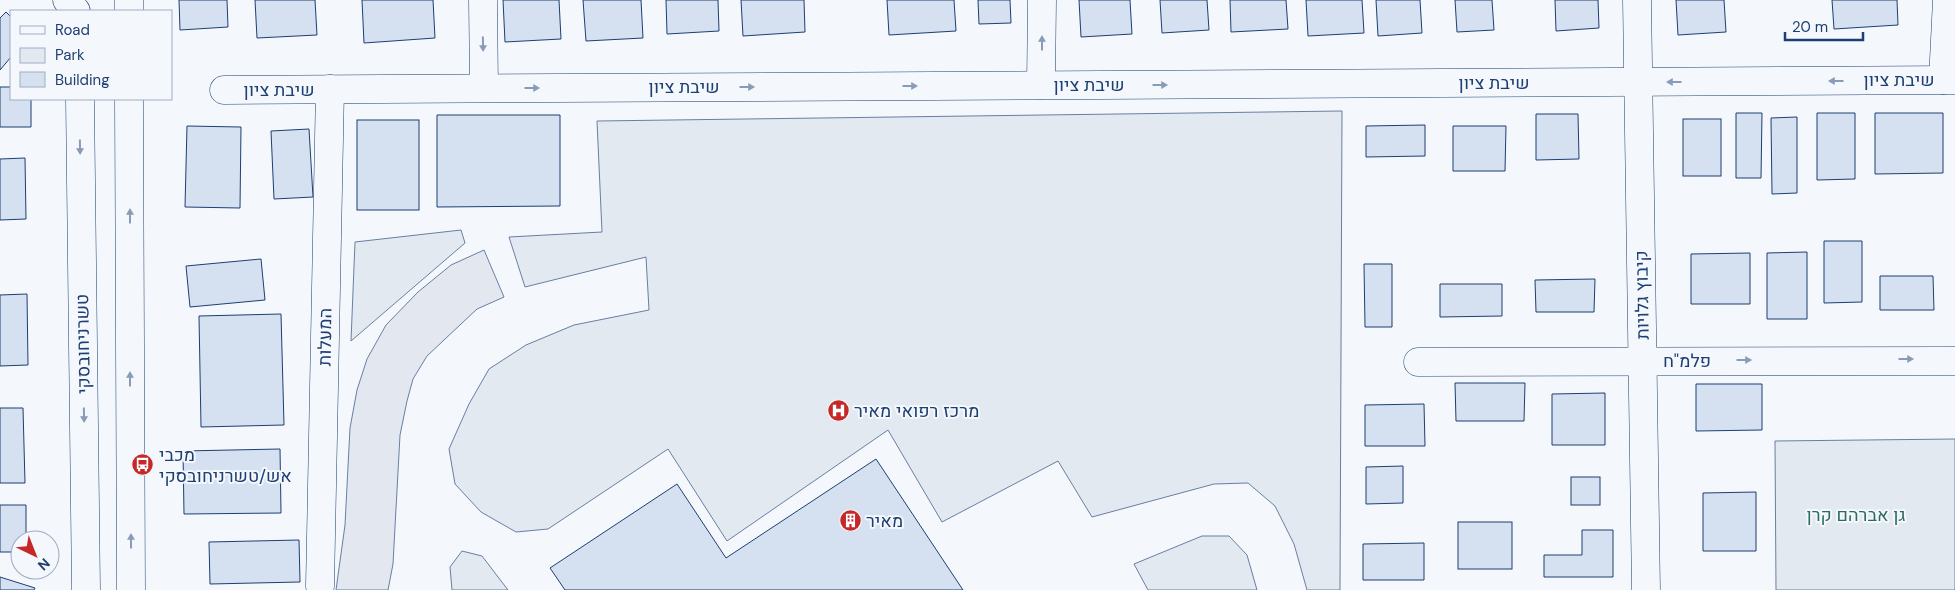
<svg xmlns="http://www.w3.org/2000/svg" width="1955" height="590" font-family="'DM Sans',Heebo,sans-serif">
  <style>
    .green { fill: #e3e9f0; stroke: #687fa3 }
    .parking { fill: #e3e8f0; stroke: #687fa3 }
    .building { fill: #d5e0f0; stroke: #1d3f73 }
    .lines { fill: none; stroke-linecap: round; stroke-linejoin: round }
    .minor-casing { stroke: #1d3f73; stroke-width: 29 }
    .major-casing { stroke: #1d3f73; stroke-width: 29 }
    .minor { stroke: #f4f7fb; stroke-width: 28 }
    .major { stroke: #f4f7fb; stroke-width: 28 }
    .oneway { fill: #889bb7 }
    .labels { text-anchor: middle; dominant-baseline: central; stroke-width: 4; stroke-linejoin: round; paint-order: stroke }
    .street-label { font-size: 18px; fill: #1d3f73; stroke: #f4f7fb }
    .poi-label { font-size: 18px; fill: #1d3f73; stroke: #f4f7fb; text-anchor: start }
    .park-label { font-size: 18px; fill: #2c6c60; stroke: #f4f7fb }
  </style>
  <rect width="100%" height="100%" fill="#f4f7fb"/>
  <g class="green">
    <path d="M1342 111 1340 590H1307L1294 544 1275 506 1248 483 1214 484 1092 517 1058 461 942 522 888 430 727 541 668 449 548 529 516 532 481 512 455 484 449 449 469 404 489 369 526 345 574 325 649 310 646 257 525 287 509 237 602 232 597 121Z"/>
    <path d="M461 230 465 243 351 341 355 242Z"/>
    <path d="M1955 439V590H1776L1775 441Z"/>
    <path d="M1202 536H1229L1247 555 1257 590H1148L1134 564Z"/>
    <path d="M462 551 482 556 508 590H452L450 567Z"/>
  </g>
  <path class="parking" d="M484 250 504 297 477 309 427 356 413 379 407 401 400 435 393 564 388 590H336L345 525 350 428 357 390 367 359 386 325 418 292 451 265Z"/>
  <g class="building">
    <path d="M179 0H227L228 27 180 30Z"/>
    <path d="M255 0H315L317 35 257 38Z"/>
    <path d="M362 0H433L435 38 364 43Z"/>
    <path d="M503 0H559L561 39 505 42Z"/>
    <path d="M583 0H641L643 38 586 41Z"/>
    <path d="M666 0H718L719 31 667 34Z"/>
    <path d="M741 0H804L805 32 743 36Z"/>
    <path d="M887 0H954L956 31 889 35Z"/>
    <path d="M978 0H1010L1011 23 979 24Z"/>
    <path d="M1079 0H1130L1132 34 1081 37Z"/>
    <path d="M1160 0H1207L1209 30 1162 33Z"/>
    <path d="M1230 0H1286L1288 29 1231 32Z"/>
    <path d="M1306 0H1362L1364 33 1308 36Z"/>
    <path d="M1376 0H1420L1422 33 1378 36Z"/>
    <path d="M1455 0H1492L1494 30 1457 32Z"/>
    <path d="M1555 0H1598L1599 28 1556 31Z"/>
    <path d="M1676 0H1724L1726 32 1678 35Z"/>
    <path d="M1832 0H1897L1898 25 1834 29Z"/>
    <path d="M6 12 11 17V57L0 70V18Z"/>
    <path d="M0 87H11V99H31V127H0Z"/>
    <path d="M1736 113H1762L1761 178H1736Z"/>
    <path d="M1817 113H1855V179L1817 180Z"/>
    <path d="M1875 113H1943V173L1875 174Z"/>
    <path d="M1536 114H1578L1579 159 1536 160Z"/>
    <path d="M437 115H560V206L437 207Z"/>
    <path d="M1797 117V193L1772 194 1771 118Z"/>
    <rect x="1683" y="119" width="38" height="57"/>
    <rect x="357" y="120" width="62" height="90"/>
    <path d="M1425 125V156L1366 157V126Z"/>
    <path d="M187 126 241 127 240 208 185 207Z"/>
    <path d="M1453 126H1506L1505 171H1453Z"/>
    <path d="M309 129 313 197 274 199 271 131Z"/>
    <path d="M25 158 26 219 0 220V159Z"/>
    <path d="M1824 241H1862V302L1824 303Z"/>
    <path d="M1807 252V319H1767V253Z"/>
    <path d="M1750 253V304H1691V254Z"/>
    <path d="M261 259 265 300 190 307 186 266Z"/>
    <path d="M1364 264H1392V327H1365Z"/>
    <path d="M1880 276H1933L1934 310H1880Z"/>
    <path d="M1595 279 1594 312H1536L1535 280Z"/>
    <path d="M1440 284H1502V316L1440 317Z"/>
    <path d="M27 294 28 365 0 366V295Z"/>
    <path d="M281 314 284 425 201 427 199 316Z"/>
    <path d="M1455 383H1525L1524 421H1456Z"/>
    <path d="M1696 384H1762V430L1696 431Z"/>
    <path d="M1605 393V445H1552V394Z"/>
    <path d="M1424 404 1425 446H1365V405Z"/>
    <path d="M0 408H23L25 483H0Z"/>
    <path d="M280 449 281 513 184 514 183 451Z"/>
    <path d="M876 459 963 590H565L550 568 677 484 726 558Z"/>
    <path d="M1403 466V503L1366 504V467Z"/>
    <rect x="1571" y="477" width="29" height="28"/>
    <path d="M1756 492V551H1703V493Z"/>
    <path d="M0 505H26V540H20V552H0Z"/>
    <rect x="1458" y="522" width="54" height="47"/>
    <path d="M1582 530H1613V577H1544V555H1582Z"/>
    <path d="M299 540 300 582 210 584 209 542Z"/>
    <path d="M1424 543V580H1363V544Z"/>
    <path d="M0 577 35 588 34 590H0Z"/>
  </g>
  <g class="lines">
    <defs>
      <g id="minor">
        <path d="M483 0 484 88"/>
        <path d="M1637 0 1646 590"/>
        <path d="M1943 80 1947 0"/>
        <path d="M1041 85 1042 0"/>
        <path d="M224 90 1955 80"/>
        <path d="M1418 362 1955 361"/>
        <path d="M320 586 330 89"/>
      </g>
      <g id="major">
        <path d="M67 0 76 11"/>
        <path d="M129 0V11"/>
        <path d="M80 99 86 590"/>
        <path d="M129 99 131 590"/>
      </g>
    </defs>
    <use href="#minor" class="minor-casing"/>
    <use href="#major" class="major-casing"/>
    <use href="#minor" class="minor"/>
    <use href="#major" class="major"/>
  </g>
  <defs><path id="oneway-solid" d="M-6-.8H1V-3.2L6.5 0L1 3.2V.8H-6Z" transform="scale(1.25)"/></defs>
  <g class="oneway">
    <use href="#oneway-solid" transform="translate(1042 43) rotate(-90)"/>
    <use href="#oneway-solid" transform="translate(483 44) rotate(89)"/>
    <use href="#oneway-solid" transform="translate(1836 81) rotate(180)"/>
    <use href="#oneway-solid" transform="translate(1674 82) rotate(180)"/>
    <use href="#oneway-solid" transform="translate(1160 85)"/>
    <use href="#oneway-solid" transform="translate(910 86)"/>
    <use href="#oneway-solid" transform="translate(747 87)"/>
    <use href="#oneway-solid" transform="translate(532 88)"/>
    <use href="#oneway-solid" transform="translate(80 147) rotate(89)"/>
    <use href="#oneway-solid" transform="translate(130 216) rotate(-90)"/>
    <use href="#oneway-solid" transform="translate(1906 359)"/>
    <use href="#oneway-solid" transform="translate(1744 360)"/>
    <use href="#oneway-solid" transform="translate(130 379) rotate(-90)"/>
    <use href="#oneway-solid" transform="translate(84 415) rotate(89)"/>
    <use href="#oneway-solid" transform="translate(131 541) rotate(-90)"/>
  </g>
  <defs>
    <symbol id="hospital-disc" viewBox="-11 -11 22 22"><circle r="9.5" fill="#c62828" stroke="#f4f7fb"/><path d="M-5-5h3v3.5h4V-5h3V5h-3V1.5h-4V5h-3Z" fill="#fff"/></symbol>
    <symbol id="bus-disc" viewBox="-11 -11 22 22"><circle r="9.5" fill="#c62828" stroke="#f4f7fb"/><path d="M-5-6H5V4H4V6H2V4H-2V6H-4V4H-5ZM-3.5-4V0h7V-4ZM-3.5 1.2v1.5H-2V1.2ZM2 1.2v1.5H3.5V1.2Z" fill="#fff"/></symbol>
    <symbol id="building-disc" viewBox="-11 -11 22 22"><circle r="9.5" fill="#c62828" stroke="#f4f7fb"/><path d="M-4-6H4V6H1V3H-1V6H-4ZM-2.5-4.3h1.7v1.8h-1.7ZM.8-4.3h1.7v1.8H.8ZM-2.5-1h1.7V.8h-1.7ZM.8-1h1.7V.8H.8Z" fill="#fff"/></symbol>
  </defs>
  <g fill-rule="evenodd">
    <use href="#hospital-disc" x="826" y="398" width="25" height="25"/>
    <use href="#bus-disc" x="130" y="452" width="25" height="25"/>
    <use href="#building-disc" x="838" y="508" width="25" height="25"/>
  </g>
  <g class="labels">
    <g class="street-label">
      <text x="1899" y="80">שיבת ציון</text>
      <text x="1494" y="83">שיבת ציון</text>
      <text x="1089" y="85">שיבת ציון</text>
      <text x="684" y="87">שיבת ציון</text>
      <text x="279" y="90">שיבת ציון</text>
      <text transform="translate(1642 295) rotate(-91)">קיבוץ גלויות</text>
      <text transform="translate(325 337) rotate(-89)">המעלות</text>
      <text transform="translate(83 344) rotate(-91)">טשרניחובסקי</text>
      <text x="1687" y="361">פלמ"ח</text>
    </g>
    <g class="poi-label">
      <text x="854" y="411">מרכז רפואי מאיר</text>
      <text x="159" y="455">מכבי<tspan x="159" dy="21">אש/טשרניחובסקי</tspan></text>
      <text x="866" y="521">מאיר</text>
    </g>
    <g class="park-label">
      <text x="1856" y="515">גן אברהם קרן</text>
    </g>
  </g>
  <rect x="10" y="10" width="162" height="90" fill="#f4f7fb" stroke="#9eadc5"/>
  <rect x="20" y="26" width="25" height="8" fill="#f4f7fb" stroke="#9eadc5"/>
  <text x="55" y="35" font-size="15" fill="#1d3f73">Road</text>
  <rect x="20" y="48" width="25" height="15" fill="#e3e9f0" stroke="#9eadc5"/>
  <text x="55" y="60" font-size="15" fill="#1d3f73">Park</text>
  <rect x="20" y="72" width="25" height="15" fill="#d5e0f0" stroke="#9eadc5"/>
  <text x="55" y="85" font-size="15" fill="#1d3f73">Building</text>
  <g transform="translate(35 555) rotate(137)"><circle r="24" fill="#f4f7fb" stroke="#9eadc5"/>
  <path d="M0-4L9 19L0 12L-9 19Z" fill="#c62828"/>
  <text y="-8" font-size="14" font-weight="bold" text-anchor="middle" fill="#1d3f73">N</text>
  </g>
  <path d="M1785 32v8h78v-8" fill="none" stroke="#1d3f73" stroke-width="2.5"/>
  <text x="1792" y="32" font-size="15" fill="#1d3f73" stroke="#f4f7fb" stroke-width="4" paint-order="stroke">20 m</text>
</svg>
